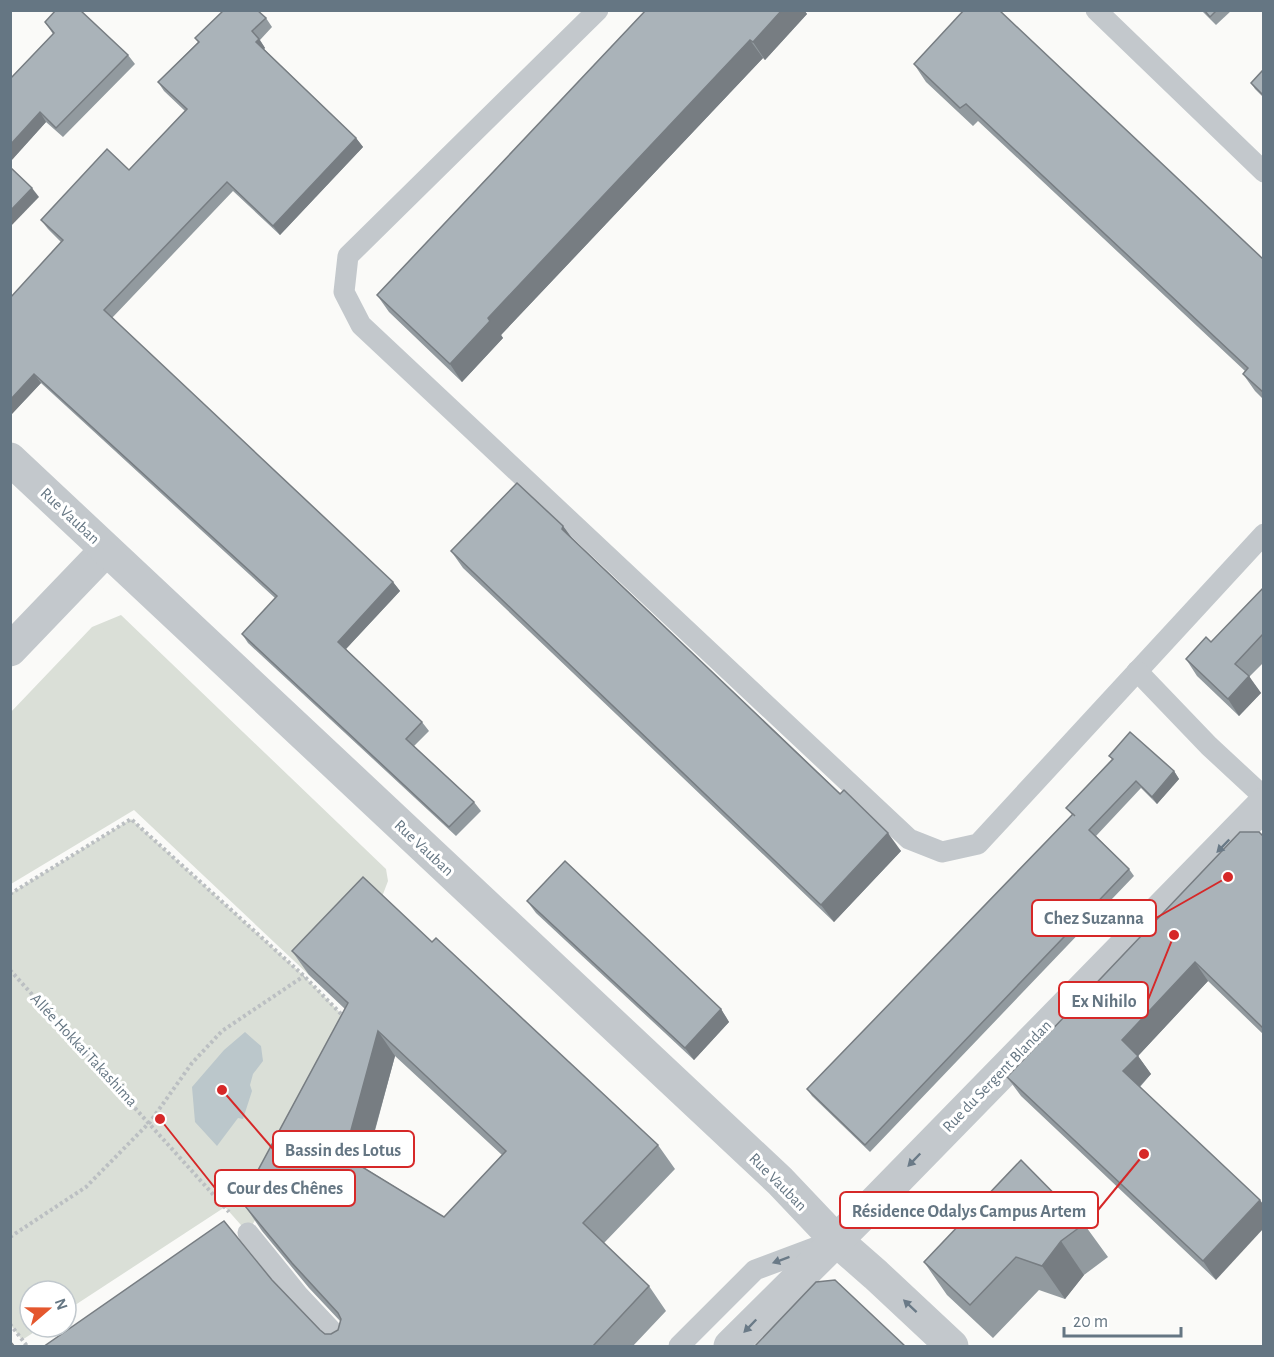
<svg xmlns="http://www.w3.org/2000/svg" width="1274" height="1357" font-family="'Alegreya Sans',sans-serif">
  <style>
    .green { fill: #dadfd7 }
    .water { fill: #bbc7cb }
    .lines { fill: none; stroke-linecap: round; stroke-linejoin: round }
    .path { stroke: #bbbfc2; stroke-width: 4; stroke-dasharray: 3 3; stroke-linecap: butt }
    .service { stroke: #c3c8cc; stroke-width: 21 }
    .minor { stroke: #c3c8cc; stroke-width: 33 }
    .tertiary { stroke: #c3c8cc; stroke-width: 33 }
    .wall { fill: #929a9f; fill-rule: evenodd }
    .shaded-wall { fill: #777d82 }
    .building { fill: #aab3b9; stroke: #777d82; stroke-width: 1.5; fill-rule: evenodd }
    .oneway { fill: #6a7a87 }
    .labels { text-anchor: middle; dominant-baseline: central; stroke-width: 6; stroke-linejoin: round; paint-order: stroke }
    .street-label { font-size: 16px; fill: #657683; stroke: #fff }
    .leader { fill: none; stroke: #d62828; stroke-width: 2 }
    .callout-dot { fill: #d62828; stroke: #fff; stroke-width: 2 }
    .callout { fill: #fff; stroke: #d62828; stroke-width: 2 }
    .callout-label { font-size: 18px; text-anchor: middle; font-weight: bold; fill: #657683 }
  </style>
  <rect width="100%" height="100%" fill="#fafaf8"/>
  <g class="green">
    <path d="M121 615 386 869 388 881 380 902 309 975 134 810 11 884 10 713 92 627Z"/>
    <path d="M131 819 304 976 358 1031 248 1233 225 1207 66 1311V1291H30V1327H42L22 1340 10 1324V894Z"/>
  </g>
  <path class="water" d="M245 1032 261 1046 263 1061 253 1074 250 1085 252 1091 243 1119 238 1118 217 1146 195 1122 192 1087 224 1050Z"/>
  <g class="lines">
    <g class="path">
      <path d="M10 894 131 819 304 976 345 1018"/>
      <path d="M10 970 229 1212"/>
      <path d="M10 1237 86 1187 150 1122 192 1063 222 1031 304 976"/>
      <path d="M10 1324 27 1346"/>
    </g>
    <g class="service">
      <path d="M598 10 348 256 344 292 361 325 909 839 942 852 978 844 1264 534"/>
      <path d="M1096 10 1264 172"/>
      <path d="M1137 671 1209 746 1264 797"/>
      <path d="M248 1233 299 1296 346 1346"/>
      <path d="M679 1346 755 1270 827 1243"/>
    </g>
    <g class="minor">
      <path d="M10 650 106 550"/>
      <path d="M836 1240 876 1275 952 1346"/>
    </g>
    <g class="tertiary">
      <path d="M10 459 780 1181 836 1240"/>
      <path d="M730 1346 874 1203 1264 804"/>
    </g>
  </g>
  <g class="wall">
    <path d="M646 10H804L807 14 765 60 763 58 501 335 503 338 462 382 389 312 377 295Z"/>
    <path d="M1201 10H1232L1216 25Z"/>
    <path d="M266 18 272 27 260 40 265 48 264 49 356 138 363 147 280 235 233 191 112 318 393 582 400 591 346 649 422 722 429 731 414 746 474 802 481 811 456 836 248 643 242 634 275 598 41 383 10 416 61 242 48 229 41 220 129 170 185 111 164 91 158 82 198 42 195 38Z"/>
    <path d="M45 22 128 55 135 64 63 137 46 122 10 162V79L53 34Z"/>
    <path d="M914 64 1263 259V399L1255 391 1243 374 1245 371 978 121 973 126 926 82Z"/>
    <path d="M1263 70V97L1255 89 1251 83Z"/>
    <path d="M563 526 572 538 901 851 834 922 463 568 451 551Z"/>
    <path d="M1263 588V663L1249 677 1261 693 1239 716 1197 676 1186 659 1211 642Z"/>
    <path d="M1109 756 1174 771 1179 779 1157 804 1141 788 1096 836 1129 869 1134 876 870 1152 812 1096 807 1089 1072 815 1066 808 1112 759Z"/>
    <path d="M1263 836V1034L1208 981 1138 1056 1151 1074 1140 1087 1216 1280 1021 1096 1007 1077Z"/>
    <path d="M527 901 721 1009 729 1022 694 1060 536 913Z"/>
    <path d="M432 942 658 1145 675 1169 604 1243 649 1286 666 1311 632 1347H43L272 1280 320 1330 325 1334H331L338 1330 341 1322 309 1288 262 1231 245 1206 257 1198 249 1187 345 1009 309 975 292 951ZM395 1056 502 1155 444 1217 365 1168Z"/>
    <path d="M1084 1224 1108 1257 1084 1275 1065 1299 1039 1290 993 1338 947 1295 924 1262Z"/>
  </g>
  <g class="shaded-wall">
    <path d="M782 10H804L807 14 765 60 753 42Z"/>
    <path d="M259 39 265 48 262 51 256 42Z"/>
    <path d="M750 40 763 58 501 335 503 338 462 382 450 364 488 318Z"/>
    <path d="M40 112 46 122 10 162V145Z"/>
    <path d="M356 138 363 147 280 235 273 226Z"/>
    <path d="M32 188 39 197 10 227V211Z"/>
    <path d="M34 374 41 383 10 416V400Z"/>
    <path d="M563 526 576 544 562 529Z"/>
    <path d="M393 582 400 591 344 651 338 642Z"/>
    <path d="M1249 676 1261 693 1239 716 1228 699Z"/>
    <path d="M1174 771 1179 779 1157 804 1152 797Z"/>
    <path d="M888 833 901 851 834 922 821 905Z"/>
    <path d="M1195 962 1208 981 1138 1056 1151 1074 1136 1090 1123 1071 1122 1040Z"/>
    <path d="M721 1009 729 1022 694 1060 685 1048Z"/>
    <path d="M378 1031 395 1056 361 1180 344 1156Z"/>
    <path d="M1260 1200 1263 1204V1229L1216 1280 1203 1261Z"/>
    <path d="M1061 1241 1084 1275 1065 1299 1042 1266Z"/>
  </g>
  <g class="building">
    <path d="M56 10H80L128 55 56 128 40 112 10 145V79L54 33 45 22Z"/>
    <path d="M224 10H257L266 18 252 31 259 39 256 42 356 138 273 226 227 182 104 310 393 582 338 642 422 722 406 739 474 802 449 827 242 634 277 596 34 374 10 400V298L63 240 41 220 107 149 129 170 187 109 158 82 199 42 195 38Z"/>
    <path d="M646 10H782L753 42 750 40 488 318 490 321 450 364 377 295Z"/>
    <path d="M964 10H999L1263 259V392L1243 374 1248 368 966 104 960 108 914 64Z"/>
    <path d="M1204 10H1217L1210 17Z"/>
    <path d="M1263 70V95L1251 83Z"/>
    <path d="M10 167 32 188 10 211Z"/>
    <path d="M517 483 563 526 562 529 840 794 844 790 888 833 821 905 451 551Z"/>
    <path d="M1263 588V634L1235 664 1249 676 1228 699 1186 659 1206 637 1211 642Z"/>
    <path d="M1130 732 1174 771 1152 797 1136 781 1089 830 1129 869 865 1145 807 1089 1073 814 1075 816 1066 808 1113 759 1109 756Z"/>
    <path d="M1240 832H1259L1263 836V1028L1195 962 1122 1040 1138 1056 1123 1071 1260 1200 1203 1261 1007 1077Z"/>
    <path d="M565 861 721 1009 685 1048 527 901Z"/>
    <path d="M363 877 432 942 436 938 658 1145 583 1223 649 1286 592 1347H43L224 1221 272 1280 320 1330 325 1334H331L338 1330 341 1319 338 1313 292 1263 245 1206 258 1197 249 1187 348 1003 292 951ZM378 1031 506 1151 444 1217 344 1156Z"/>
    <path d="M1021 1160 1084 1224 1061 1241 1042 1266 1016 1257 970 1305 924 1262Z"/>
    <path d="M835 1280 906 1347H754L816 1282Z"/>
    <path d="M10 1341 15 1347H10Z"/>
  </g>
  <defs><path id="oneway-solid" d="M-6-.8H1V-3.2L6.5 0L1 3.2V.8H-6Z" transform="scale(1.5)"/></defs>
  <g class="oneway">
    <use href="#oneway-solid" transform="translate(1223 846) rotate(134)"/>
    <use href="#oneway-solid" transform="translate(914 1160) rotate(134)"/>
    <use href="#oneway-solid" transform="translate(781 1260) rotate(160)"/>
    <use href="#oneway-solid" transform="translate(910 1306) rotate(-137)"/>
    <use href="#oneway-solid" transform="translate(750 1326) rotate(134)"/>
  </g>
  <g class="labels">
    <g class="street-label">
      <text transform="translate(70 516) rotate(43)">Rue Vauban</text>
      <text transform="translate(424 848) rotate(43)">Rue Vauban</text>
      <text transform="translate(84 1050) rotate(47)">Allée Hokkai Takashima</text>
      <text transform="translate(997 1076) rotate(-46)">Rue du Sergent Blandan</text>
      <text transform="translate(778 1182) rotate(45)">Rue Vauban</text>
    </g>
  </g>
  <path class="leader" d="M1228 877L1156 918M1174 935L1148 1000M222 1090L273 1149M160 1119L215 1188M1144 1154L1098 1210"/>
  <g class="callout-dot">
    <circle cx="1228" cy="877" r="6"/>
    <circle cx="1174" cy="935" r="6"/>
    <circle cx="222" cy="1090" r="6"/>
    <circle cx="160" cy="1119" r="6"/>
    <circle cx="1144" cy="1154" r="6"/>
  </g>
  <g class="callout">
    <rect x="1032" y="900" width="124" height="36" rx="6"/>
    <rect x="1059" y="982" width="89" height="36" rx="6"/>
    <rect x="273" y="1131" width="141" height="36" rx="6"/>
    <rect x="215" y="1170" width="140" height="36" rx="6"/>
    <rect x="840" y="1192" width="258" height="36" rx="6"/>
  </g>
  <g class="callout-label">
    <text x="1094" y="924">Chez Suzanna</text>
    <text x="1104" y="1007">Ex Nihilo</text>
    <text x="343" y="1156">Bassin des Lotus</text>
    <text x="285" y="1194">Cour des Chênes</text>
    <text x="969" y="1217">Résidence Odalys Campus Artem</text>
  </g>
  <rect width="1274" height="1357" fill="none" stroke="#657683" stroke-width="24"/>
  <g transform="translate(48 1309) rotate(70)"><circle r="28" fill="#ffffff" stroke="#c1c8cd" stroke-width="1.5"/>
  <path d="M0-4.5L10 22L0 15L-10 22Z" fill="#e4572e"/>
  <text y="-9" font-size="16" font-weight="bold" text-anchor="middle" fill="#657683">N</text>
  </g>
  <path d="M1064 1327v9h117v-9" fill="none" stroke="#657683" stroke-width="3"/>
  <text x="1073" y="1327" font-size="18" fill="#657683" stroke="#ffffff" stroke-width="4.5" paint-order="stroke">20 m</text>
</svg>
